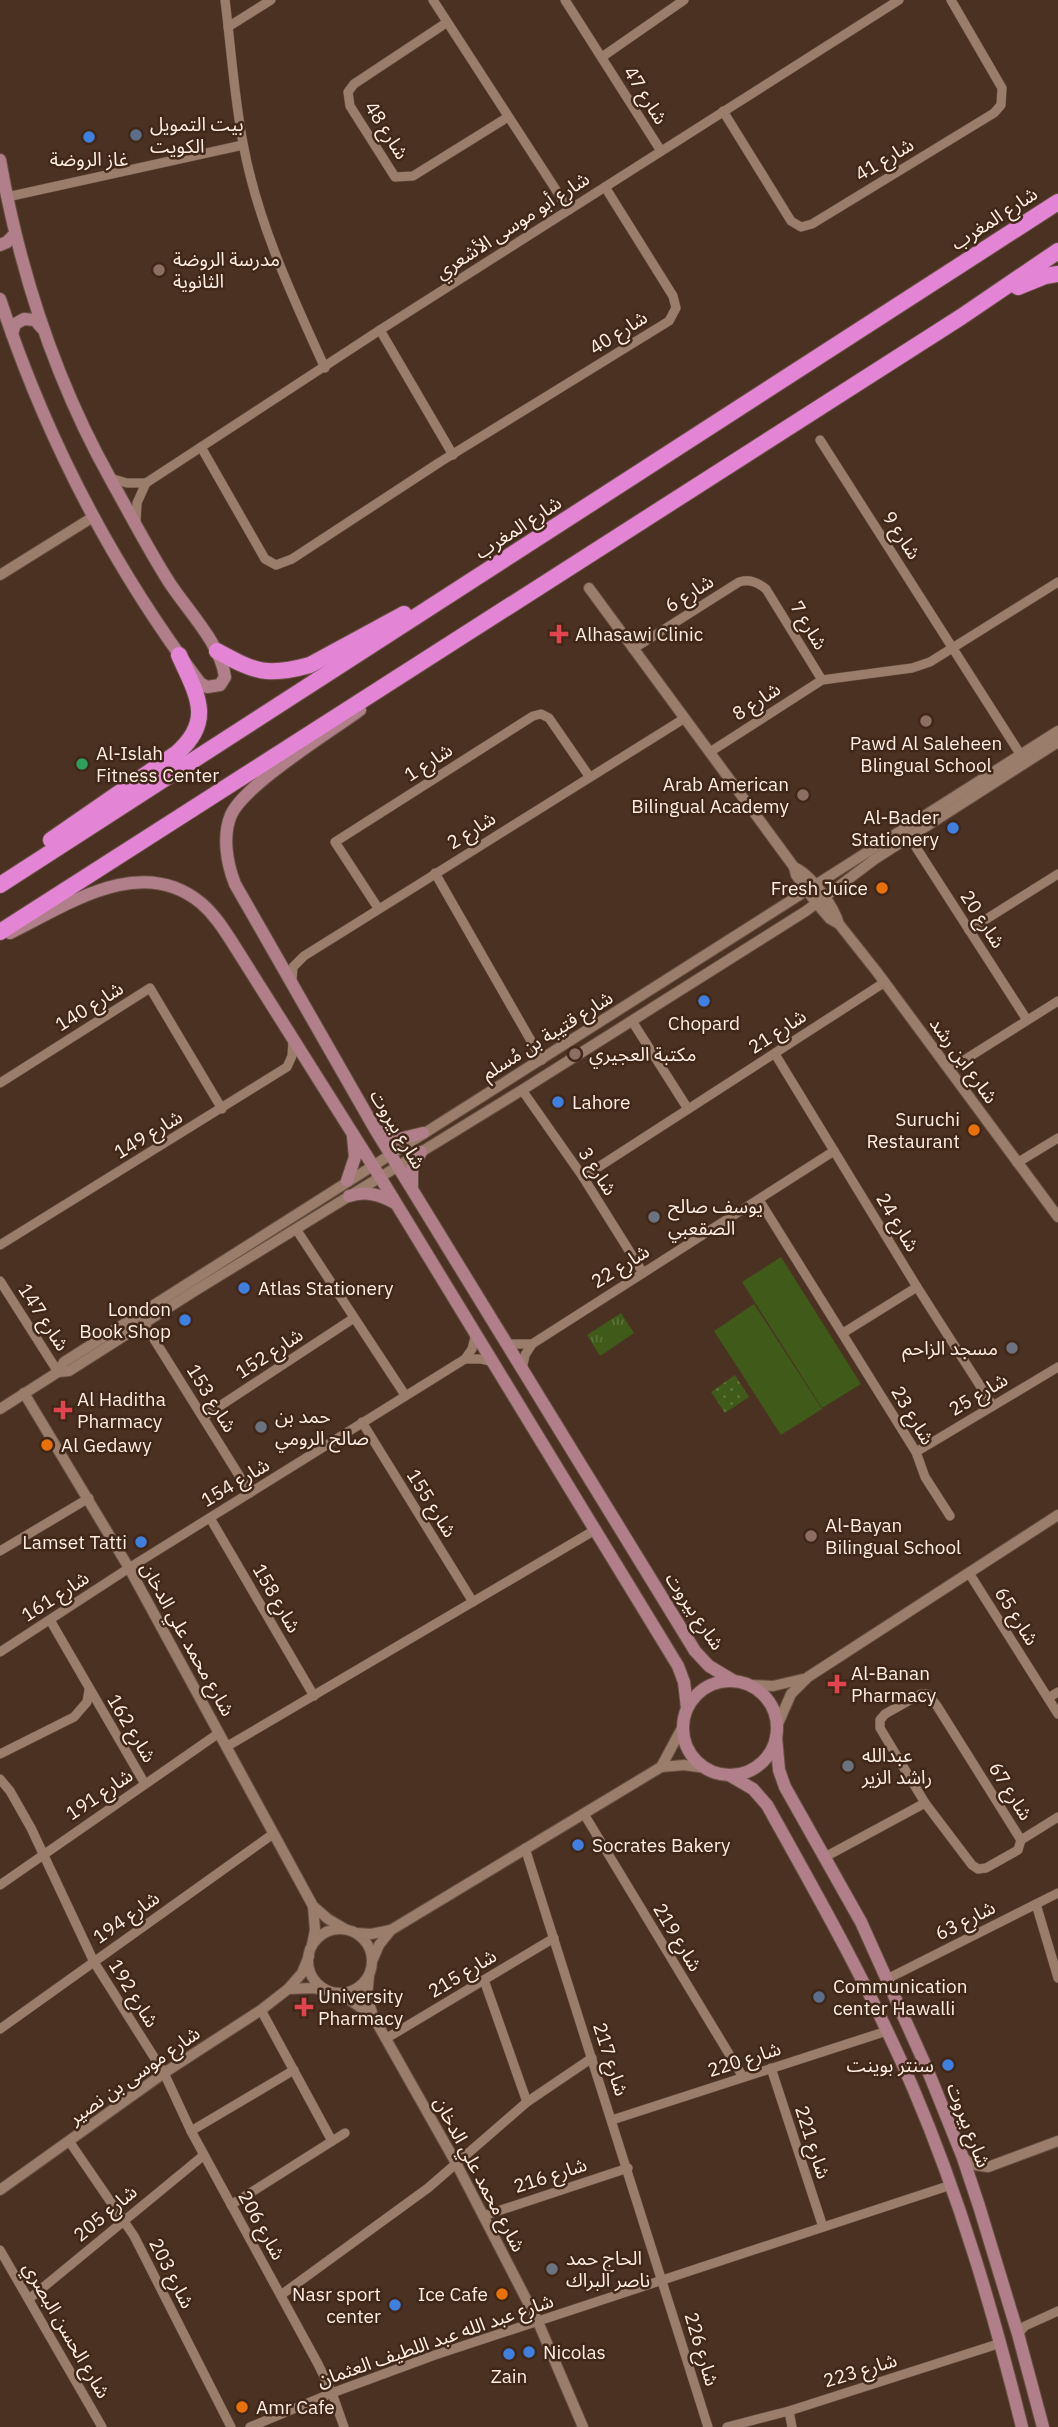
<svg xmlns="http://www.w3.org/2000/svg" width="1058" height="2427" font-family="'IBM Plex Sans','Noto Sans Arabic',sans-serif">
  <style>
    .grass { fill: url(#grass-tufts) }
    .park { fill: url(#park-dots) }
    .pitch { fill: #3f5a19 }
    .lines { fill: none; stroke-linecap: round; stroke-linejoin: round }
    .minor-casing { stroke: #665042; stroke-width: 10 }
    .tertiary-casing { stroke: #665042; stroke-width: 12 }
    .secondary-casing { stroke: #665042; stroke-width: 14 }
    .motorway-casing { stroke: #665042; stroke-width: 18 }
    .minor { stroke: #9a7d6b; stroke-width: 9 }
    .tertiary { stroke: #9a7d6b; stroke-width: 10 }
    .secondary { stroke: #b07f8a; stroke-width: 12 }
    .motorway { stroke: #e484d4; stroke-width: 16 }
    .service-dot { fill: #5c6f8a; stroke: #402717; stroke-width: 2.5 }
    .shop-dot { fill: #3f7fe0; stroke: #402717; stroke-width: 2.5 }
    .education-dot { fill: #8d6e63; stroke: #402717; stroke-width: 2.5 }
    .health-dot { fill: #e0444e; stroke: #402717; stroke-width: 2.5 }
    .leisure-dot { fill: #2e9e5b; stroke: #402717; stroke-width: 2.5 }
    .food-dot { fill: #e8710a; stroke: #402717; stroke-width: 2.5 }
    .worship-dot { fill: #6b7280; stroke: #402717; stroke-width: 2.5 }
    .labels { text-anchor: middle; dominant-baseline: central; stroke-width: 5; stroke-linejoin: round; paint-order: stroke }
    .street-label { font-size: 19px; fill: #feede3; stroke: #402717 }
    .poi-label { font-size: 19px; fill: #feede3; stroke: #402717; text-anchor: start }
  </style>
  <defs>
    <pattern id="grass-tufts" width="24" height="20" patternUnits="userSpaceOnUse" patternTransform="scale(1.75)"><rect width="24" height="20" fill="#3f5a19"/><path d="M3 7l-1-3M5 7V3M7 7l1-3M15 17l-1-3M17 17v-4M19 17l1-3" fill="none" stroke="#5c723a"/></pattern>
    <pattern id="park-dots" width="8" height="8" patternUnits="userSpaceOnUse" patternTransform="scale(1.75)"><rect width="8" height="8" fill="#3f5a19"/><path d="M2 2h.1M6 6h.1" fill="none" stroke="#5c723a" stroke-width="1.8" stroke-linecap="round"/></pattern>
  </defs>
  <rect width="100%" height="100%" fill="#4b3121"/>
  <path class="grass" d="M621 1313 634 1333 600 1356 587 1335Z"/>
  <path class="park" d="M735 1375 749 1397 725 1413 711 1392Z"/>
  <g class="pitch">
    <path d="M781 1257 861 1384 822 1408 742 1282Z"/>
    <path d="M754 1304 822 1409 781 1435 714 1331Z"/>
  </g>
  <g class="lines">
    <defs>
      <g id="minor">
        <path d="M225 0C231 47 234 96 243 143 257 221 292 296 325 368"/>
        <path d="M433 0 569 210"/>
        <path d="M565 0 661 151"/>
        <path d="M446 23 354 84 348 92 350 106 395 177 413 176 508 117"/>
        <path d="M228 27 271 0"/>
        <path d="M602 57 684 0"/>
        <path d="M723 111 791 221 801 227 812 224 994 113 1001 105 1002 88 951 0"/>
        <path d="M7 197 243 145"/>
        <path d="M380 330 453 455"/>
        <path d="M820 440 1024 760"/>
        <path d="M201 447 265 559 276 565 292 559 440 462 669 321 676 308 673 296 605 187"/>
        <path d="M110 478 127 483H146"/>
        <path d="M136 523 137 503 146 483 380 330 899 0"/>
        <path d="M633 649 739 582C750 579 757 582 766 589L822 680"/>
        <path d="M710 752 822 680 912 668 930 662 1058 582"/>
        <path d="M910 838 1027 1020"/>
        <path d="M435 873 542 1060"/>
        <path d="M378 908 335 842 533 716 541 714 549 718 589 776"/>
        <path d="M969 930 1058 874"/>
        <path d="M292 981 293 967 304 956 685 718"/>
        <path d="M632 1021 688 1109"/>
        <path d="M775 1054 917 1287 993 1406"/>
        <path d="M950 1069 1058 1001"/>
        <path d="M0 1083 150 988 222 1109"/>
        <path d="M522 1090 583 1177 643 1273"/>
        <path d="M1017 1163 1058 1138"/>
        <path d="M583 1177 885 982"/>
        <path d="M759 1200 916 1452 925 1477 950 1516"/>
        <path d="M296 1229 405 1395"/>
        <path d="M0 1245 287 1067 292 1056 293 1040"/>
        <path d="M0 1281 58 1372"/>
        <path d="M144 1323 250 1493"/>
        <path d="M843 1333 917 1287"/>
        <path d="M506 1344H532"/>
        <path d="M465 1359H481L494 1362"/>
        <path d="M522 1370 525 1355 532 1344 834 1151"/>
        <path d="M203 1417 354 1318"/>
        <path d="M362 1422 473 1602"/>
        <path d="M916 1452 1058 1367"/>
        <path d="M210 1518 314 1696"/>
        <path d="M0 1551 89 1498"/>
        <path d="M969 1573 1058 1714"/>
        <path d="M50 1620 145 1784"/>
        <path d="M0 1652 129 1568 465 1359 472 1349 476 1333"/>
        <path d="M921 1694H928L937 1706 1021 1840 1018 1850 986 1868 978 1869 972 1865 925 1803 880 1728V1720L885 1714Z"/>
        <path d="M1048 1698 1058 1692"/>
        <path d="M226 1747 595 1530"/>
        <path d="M0 1754 74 1717 87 1702 89 1690"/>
        <path d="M0 1779 10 1791 31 1828 94 1962 164 2073 191 2131 318 2364 332 2393 344 2427"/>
        <path d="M584 1814 743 2077"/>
        <path d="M1021 1840 1058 1817"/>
        <path d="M525 1848 708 2427"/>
        <path d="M825 1857 925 1803"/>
        <path d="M0 1885 219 1733"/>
        <path d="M1036 1904 1058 1978"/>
        <path d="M887 1979 1058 1893"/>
        <path d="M484 1980 527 2102"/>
        <path d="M261 2010 332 2141"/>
        <path d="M0 2029 273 1834"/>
        <path d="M387 2038 554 1938"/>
        <path d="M771 2068 823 2227"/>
        <path d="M612 2120 887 2031"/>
        <path d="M191 2131 294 2070"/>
        <path d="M69 2141 134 2236 231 2427"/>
        <path d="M231 2205 345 2133"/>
        <path d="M483 2216 628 2168"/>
        <path d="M0 2250 102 2427"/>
        <path d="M281 2295 428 2188 527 2102 592 2058"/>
        <path d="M29 2299 204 2155"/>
        <path d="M1018 2334 1025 2326 1058 2311"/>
        <path d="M789 2411 792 2427"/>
        <path d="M250 2427 332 2393 435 2355 951 2185"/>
        <path d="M727 2427 789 2411 1001 2343"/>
      </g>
      <g id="tertiary">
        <path d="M0 575 93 517"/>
        <path d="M589 588 794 867 796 875 817 904 830 919 839 924 877 972 1058 1217"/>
        <path d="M794 867C811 874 834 906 839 924"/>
        <path d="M58 1372 69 1371 193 1292 522 1090 806 911 875 859 1058 742"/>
        <path d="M24 1393 129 1568 313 1906 328 1919 345 1929"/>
        <path d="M0 1409 58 1372 64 1362 1058 731"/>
        <path d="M749 1685 773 1686 803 1679"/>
        <path d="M777 1726 791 1694 808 1677 1058 1515"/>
        <path d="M661 1767 683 1726"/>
        <circle cx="340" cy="1961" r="32"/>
        <path d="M356 1933 371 1934 391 1930"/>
        <path d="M312 1945 315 1930 313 1906"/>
        <path d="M373 1959 379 1945 391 1930 661 1767 684 1765 706 1768"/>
        <path d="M369 1976 367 1996 373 2016 456 2163 538 2322 583 2427"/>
        <path d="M288 1989 313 1988 324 1990"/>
        <path d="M341 1994 370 2014"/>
        <path d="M963 2158 975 2165 988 2167 1058 2141"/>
        <path d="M0 2190 164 2073 261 2010 288 1989 302 1973 309 1956"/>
      </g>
      <g id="secondary">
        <path d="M0 160C20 272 55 380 111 480 130 514 148 549 169 582 187 610 221 644 225 677L220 685 207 687 200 683C113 567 45 436 0 299"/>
        <path d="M0 245 7 242 15 234"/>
        <path d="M12 334 15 324 24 319 35 320 42 328"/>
        <path d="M360 710C330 732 244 785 231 815 222 836 227 864 235 884L375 1129 695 1651 709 1666 734 1681"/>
        <path d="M10 933C67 905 141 853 201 903 214 914 223 928 232 942L380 1177 678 1666 684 1682 687 1708"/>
        <path d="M377 1131 399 1139 423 1133"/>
        <path d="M347 1181 355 1157 353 1137"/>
        <path d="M412 1186V1169L421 1152"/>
        <path d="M349 1196C366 1191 379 1194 395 1203"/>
        <circle cx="730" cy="1728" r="47"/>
        <path d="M776 1737 779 1770 785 1787 861 1922 928 2071 963 2158 979 2206 1018 2334 1043 2427"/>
        <path d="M729 1775 753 1789 767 1805C819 1898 871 1990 913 2088 960 2198 993 2311 1022 2427"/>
      </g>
      <g id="motorway">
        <path d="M1018 287 1045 276 1058 274"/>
        <path d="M217 651C255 672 267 677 310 665L404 614"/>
        <path d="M51 840 177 753C215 720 196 693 179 655"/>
        <path d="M0 885 1058 202"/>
        <path d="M0 932 961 317 1058 251"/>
      </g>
    </defs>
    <use href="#minor" class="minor-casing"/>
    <use href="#tertiary" class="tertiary-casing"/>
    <use href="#secondary" class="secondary-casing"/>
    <use href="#motorway" class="motorway-casing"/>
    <use href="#minor" class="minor"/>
    <use href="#tertiary" class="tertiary"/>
    <use href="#secondary" class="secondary"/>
    <use href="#motorway" class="motorway"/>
  </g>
  <g class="service-dot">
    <circle cx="136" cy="135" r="7"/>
    <circle cx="819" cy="1997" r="7"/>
  </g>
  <g class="shop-dot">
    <circle cx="89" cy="137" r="7"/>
    <circle cx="953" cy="828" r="7"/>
    <circle cx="704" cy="1001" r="7"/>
    <circle cx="558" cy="1102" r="7"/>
    <circle cx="244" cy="1288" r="7"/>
    <circle cx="185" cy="1320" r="7"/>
    <circle cx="141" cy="1542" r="7"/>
    <circle cx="578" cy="1845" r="7"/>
    <circle cx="948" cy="2065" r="7"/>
    <circle cx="395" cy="2305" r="7"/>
    <circle cx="529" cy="2352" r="7"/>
    <circle cx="509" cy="2354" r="7"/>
  </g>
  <g class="education-dot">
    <circle cx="159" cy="270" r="7"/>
    <circle cx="926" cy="721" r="7"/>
    <circle cx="803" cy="795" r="7"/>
    <circle cx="575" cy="1054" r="7"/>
    <circle cx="811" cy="1536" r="7"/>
  </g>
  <g class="health-dot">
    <path d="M555.5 623.5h7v7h7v7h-7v7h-7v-7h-7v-7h7z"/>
    <path d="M59.5 1399.5h7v7h7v7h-7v7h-7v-7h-7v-7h7z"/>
    <path d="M833.5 1673.5h7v7h7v7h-7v7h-7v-7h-7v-7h7z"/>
    <path d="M300.5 1996.5h7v7h7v7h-7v7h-7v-7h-7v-7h7z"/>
  </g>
  <circle class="leisure-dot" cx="82" cy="764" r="7"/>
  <g class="food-dot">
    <circle cx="882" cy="888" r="7"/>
    <circle cx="974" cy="1130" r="7"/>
    <circle cx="47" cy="1445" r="7"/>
    <circle cx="502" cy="2294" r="7"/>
    <circle cx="242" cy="2407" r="7"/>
  </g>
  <g class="worship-dot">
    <circle cx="654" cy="1217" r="7"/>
    <circle cx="1012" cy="1348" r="7"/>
    <circle cx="261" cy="1427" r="7"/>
    <circle cx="848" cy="1766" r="7"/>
    <circle cx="552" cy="2269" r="7"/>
  </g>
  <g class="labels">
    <g class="street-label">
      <text transform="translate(646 95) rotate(58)">شارع 47</text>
      <text transform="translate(387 130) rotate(58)">شارع 48</text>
      <text transform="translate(884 159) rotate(-31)">شارع 41</text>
      <text transform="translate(994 218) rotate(-33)">شارع المغرب</text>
      <text transform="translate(512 225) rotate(-33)">شارع أبو موسى الأشعري</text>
      <text transform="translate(618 332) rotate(-32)">شارع 40</text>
      <text transform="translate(518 527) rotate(-33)">شارع المغرب</text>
      <text transform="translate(902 535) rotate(57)">شارع 9</text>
      <text transform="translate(689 593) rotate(-32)">شارع 6</text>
      <text transform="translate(809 625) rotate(59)">شارع 7</text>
      <text transform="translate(756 701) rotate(-33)">شارع 8</text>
      <text transform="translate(428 762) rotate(-33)">شارع 1</text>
      <text transform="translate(471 830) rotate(-32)">شارع 2</text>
      <text transform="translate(983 919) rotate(57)">شارع 20</text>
      <text transform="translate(89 1006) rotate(-32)">شارع 140</text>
      <text transform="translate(777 1031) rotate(-33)">شارع 21</text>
      <text transform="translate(547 1035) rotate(-32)">شارع قتيبة بن مُسلم</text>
      <text transform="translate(964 1060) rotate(54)">شارع ابن رشد</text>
      <text transform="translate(398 1129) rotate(59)">شارع بيروت</text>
      <text transform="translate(148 1134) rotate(-31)">شارع 149</text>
      <text transform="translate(598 1171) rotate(57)">شارع 3</text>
      <text transform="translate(898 1222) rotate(59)">شارع 24</text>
      <text transform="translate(620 1266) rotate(-32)">شارع 22</text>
      <text transform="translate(44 1317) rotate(57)">شارع 147</text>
      <text transform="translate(269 1353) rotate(-33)">شارع 152</text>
      <text transform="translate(978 1394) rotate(-31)">شارع 25</text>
      <text transform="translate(212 1398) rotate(58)">شارع 153</text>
      <text transform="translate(913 1415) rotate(59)">شارع 23</text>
      <text transform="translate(235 1482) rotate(-31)">شارع 154</text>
      <text transform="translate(432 1503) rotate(58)">شارع 155</text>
      <text transform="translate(55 1596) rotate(-33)">شارع 161</text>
      <text transform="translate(277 1598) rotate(60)">شارع 158</text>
      <text transform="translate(695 1611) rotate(56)">شارع بيروت</text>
      <text transform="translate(1017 1616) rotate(58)">شارع 65</text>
      <text transform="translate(188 1639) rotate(61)">شارع محمد علي الدخان</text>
      <text transform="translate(132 1728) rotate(59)">شارع 162</text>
      <text transform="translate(1011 1791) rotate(58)">شارع 67</text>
      <text transform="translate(99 1794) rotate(-34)">شارع 191</text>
      <text transform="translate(126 1917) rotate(-35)">شارع 194</text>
      <text transform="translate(965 1920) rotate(-27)">شارع 63</text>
      <text transform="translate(678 1937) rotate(59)">شارع 219</text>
      <text transform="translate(462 1973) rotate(-31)">شارع 215</text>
      <text transform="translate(134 1993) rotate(58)">شارع 192</text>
      <text transform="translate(611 2059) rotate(72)">شارع 217</text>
      <text transform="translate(744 2059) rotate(-18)">شارع 220</text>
      <text transform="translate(134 2075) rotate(-35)">شارع موسى بن نصير</text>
      <text transform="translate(969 2125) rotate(69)">شارع بيروت</text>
      <text transform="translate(813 2142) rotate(72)">شارع 221</text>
      <text transform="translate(480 2174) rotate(62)">شارع محمد علي الدخان</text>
      <text transform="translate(550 2175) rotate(-18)">شارع 216</text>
      <text transform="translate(105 2213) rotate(-40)">شارع 205</text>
      <text transform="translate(262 2225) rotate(61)">شارع 206</text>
      <text transform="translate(172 2273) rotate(63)">شارع 203</text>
      <text transform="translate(67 2330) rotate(60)">شارع الحسن البصري</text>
      <text transform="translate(435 2340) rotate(-19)">شارع عبد الله عبد اللطيف العثمان</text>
      <text transform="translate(702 2349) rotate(73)">شارع 226</text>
      <text transform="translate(860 2370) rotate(-17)">شارع 223</text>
    </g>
    <g class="poi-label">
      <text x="150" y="124">بيت التمويل<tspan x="150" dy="22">الكويت</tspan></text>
      <text x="89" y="159" text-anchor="middle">غاز الروضة</text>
      <text x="173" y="259">مدرسة الروضة<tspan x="173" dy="22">الثانوية</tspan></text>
      <text x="575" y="634">Alhasawi Clinic</text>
      <text x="926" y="743" text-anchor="middle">Pawd Al Saleheen<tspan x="926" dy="22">Blingual School</tspan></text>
      <text x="96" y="753">Al-Islah<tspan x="96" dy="22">Fitness Center</tspan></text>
      <text x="789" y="784" text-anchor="end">Arab American<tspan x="789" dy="22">Bilingual Academy</tspan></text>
      <text x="939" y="817" text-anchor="end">Al-Bader<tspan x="939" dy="22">Stationery</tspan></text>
      <text x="868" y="888" text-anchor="end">Fresh Juice</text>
      <text x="704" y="1023" text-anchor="middle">Chopard</text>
      <text x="589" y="1054">مكتبة العجيري</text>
      <text x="572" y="1102">Lahore</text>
      <text x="960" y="1119" text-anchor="end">Suruchi<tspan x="960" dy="22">Restaurant</tspan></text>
      <text x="668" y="1206">يوسف صالح<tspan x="668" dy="22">الصقعبي</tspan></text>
      <text x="258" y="1288">Atlas Stationery</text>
      <text x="171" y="1309" text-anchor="end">London<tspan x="171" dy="22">Book Shop</tspan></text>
      <text x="998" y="1348" text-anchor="end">مسجد الزاحم</text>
      <text x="77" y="1399">Al Haditha<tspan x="77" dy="22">Pharmacy</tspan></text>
      <text x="275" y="1416">حمد بن<tspan x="275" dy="22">صالح الرومي</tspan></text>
      <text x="61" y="1445">Al Gedawy</text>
      <text x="825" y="1525">Al-Bayan<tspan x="825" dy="22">Bilingual School</tspan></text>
      <text x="127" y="1542" text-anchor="end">Lamset Tatti</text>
      <text x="851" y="1673">Al-Banan<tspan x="851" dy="22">Pharmacy</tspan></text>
      <text x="862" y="1755">عبدالله<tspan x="862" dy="22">راشد الزير</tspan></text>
      <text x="592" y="1845">Socrates Bakery</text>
      <text x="833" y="1986">Communication<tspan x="833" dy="22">center Hawalli</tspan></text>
      <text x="318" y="1996">University<tspan x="318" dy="22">Pharmacy</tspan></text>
      <text x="934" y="2065" text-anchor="end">سنتر بوينت</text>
      <text x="566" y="2258">الحاج حمد<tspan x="566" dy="22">ناصر البراك</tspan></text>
      <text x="381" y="2294" text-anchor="end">Nasr sport<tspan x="381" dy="22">center</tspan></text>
      <text x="488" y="2294" text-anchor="end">Ice Cafe</text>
      <text x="543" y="2352">Nicolas</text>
      <text x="509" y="2376" text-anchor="middle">Zain</text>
      <text x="256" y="2407">Amr Cafe</text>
    </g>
  </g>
</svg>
